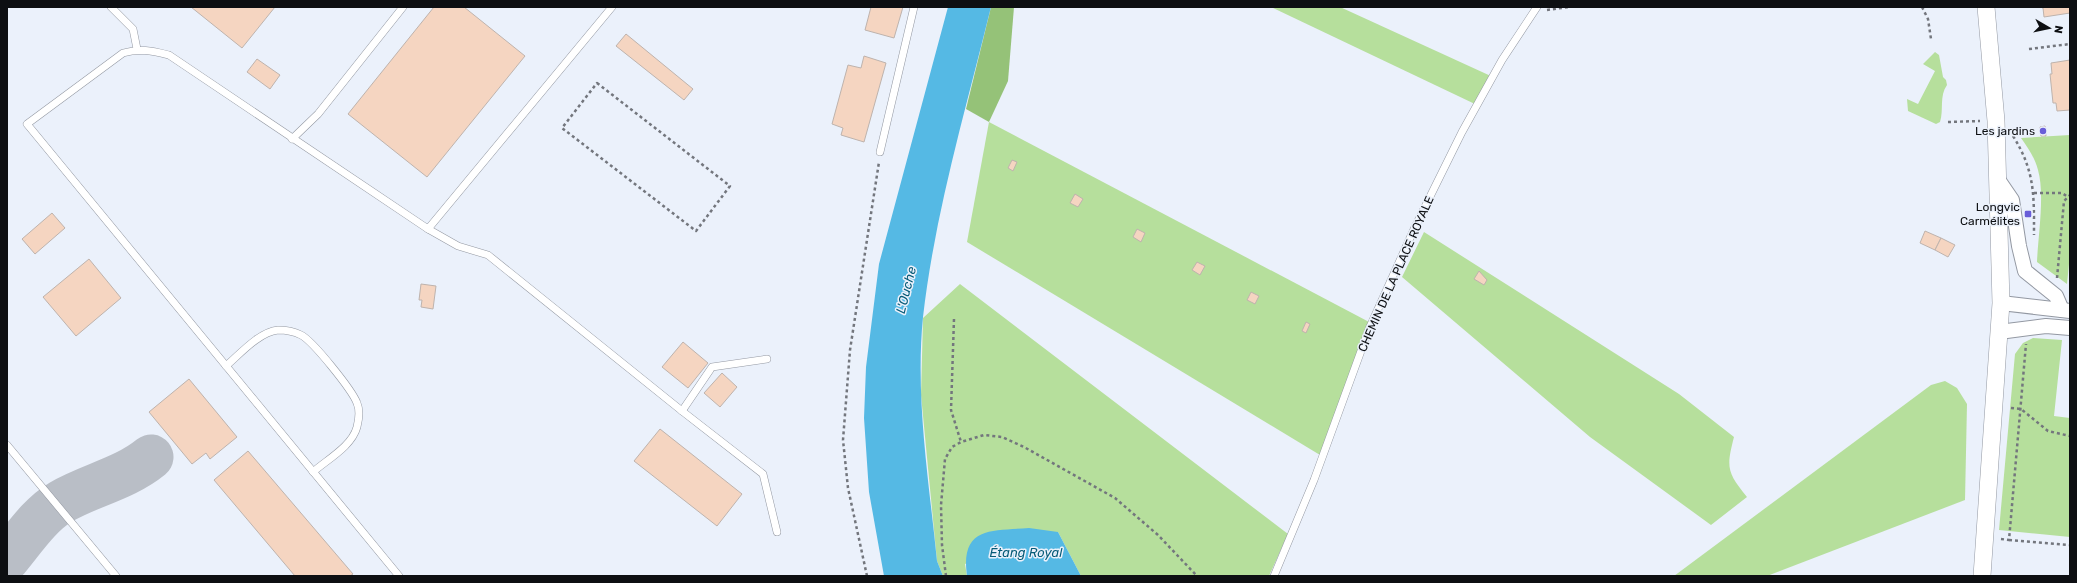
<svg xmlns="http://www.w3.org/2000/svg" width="2077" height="583" font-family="Rubik,sans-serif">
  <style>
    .green { fill: #b6df9c }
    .forest { fill: #95c278 }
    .water { fill: #55b9e4 }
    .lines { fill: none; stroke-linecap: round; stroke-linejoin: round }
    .taxiway { stroke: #b9bec6; stroke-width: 45 }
    .building { fill: #f5d5c1; stroke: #beb3ad }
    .service-casing { stroke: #9398a2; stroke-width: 8 }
    .minor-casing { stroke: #9398a2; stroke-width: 16 }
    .tertiary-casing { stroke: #9398a2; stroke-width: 18 }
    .path { stroke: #73767d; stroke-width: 2.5; stroke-dasharray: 3 3; stroke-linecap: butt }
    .service { stroke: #fff; stroke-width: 7 }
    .minor { stroke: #fff; stroke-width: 14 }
    .tertiary { stroke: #fff; stroke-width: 17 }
    .poi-dot { fill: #695ed8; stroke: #ebf1fb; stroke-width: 1.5 }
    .labels { text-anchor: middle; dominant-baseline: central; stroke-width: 3; stroke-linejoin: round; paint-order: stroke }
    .poi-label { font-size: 12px; fill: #0d0f12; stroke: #ebf1fb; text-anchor: end }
    .street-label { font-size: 12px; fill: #0d0f12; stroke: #ebf1fb }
    .water-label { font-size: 13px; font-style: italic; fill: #065b78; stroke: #ebf1fb }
  </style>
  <rect width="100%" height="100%" fill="#ebf1fb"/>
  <g class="green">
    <path d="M1271 7H1340L1493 77 1477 105Z"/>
    <path d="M1935 52 1939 55 1943 77 1946 80 1947 85C1939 96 1944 110 1940 122L1936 124 1908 111 1907 99 1918 104 1935 71 1923 64Z"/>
    <path d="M989 122 1371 323 1320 455 967 242Z"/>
    <path d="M2070 135V254L2067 284 2037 262C2038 237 2045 194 2038 170 2035 158 2028 148 2021 138Z"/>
    <path d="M1424 232 1679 394 1734 437C1726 468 1727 472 1747 497L1711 525 1590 437 1402 277Z"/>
    <path d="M960 284 1288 534 1269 576H1081L1058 532 965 564 967 576H943L937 561 921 395 923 318Z"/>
    <path d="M2033 338 2062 340 2054 416 2070 418V537L1999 530 2015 354 2023 343Z"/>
    <path d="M1945 381 1957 388 1967 404 1965 500 1767 576H1674L1931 385Z"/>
  </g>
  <path class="forest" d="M991 7H1014L1008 81 989 122 966 109Z"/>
  <g class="water">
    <path d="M948 7H991C966 109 935 212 923 317 915 398 929 481 937 561L943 576H884L869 492 864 418 866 367 879 264Z"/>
    <path d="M1029 528 1058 532 1081 576H967C960 526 992 531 1029 528Z"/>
  </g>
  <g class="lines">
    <path class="taxiway" d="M7 559C23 540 39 515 61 502 90 485 124 479 151 457"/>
  </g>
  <g class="building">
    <path d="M191 7H275L242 48Z"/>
    <path d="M434 7H464L525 56 427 177 348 114Z"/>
    <path d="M871 7H903L894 38 865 30Z"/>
    <path d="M2040 7H2070V13L2044 17 2043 8Z"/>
    <path d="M626 34 693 89 684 100 616 46Z"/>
    <path d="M864 56 886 63 864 142 841 135 843 128 832 124 848 65 861 68Z"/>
    <path d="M257 59 280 75 270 89 247 72Z"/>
    <path d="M2070 60V110L2057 111 2056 103H2053L2050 74H2052L2051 63Z"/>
    <path d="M2045 126 2046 136H2041L2040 127Z"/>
    <path d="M1012 160 1017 162 1013 171 1008 168Z"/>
    <path d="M1075 194 1083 199 1078 207 1070 203Z"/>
    <path d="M52 213 65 228 35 254 22 239Z"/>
    <path d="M1137 229 1145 233 1141 242 1133 237Z"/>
    <path d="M1925 231 1941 238 1935 250 1920 243Z"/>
    <path d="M1941 238 1955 245 1948 257 1935 250Z"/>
    <path d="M89 259 121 298 76 336 43 297Z"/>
    <path d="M1197 262 1205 266 1200 275 1192 270Z"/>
    <path d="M1479 271 1487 280 1484 285 1474 279Z"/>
    <path d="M421 284 436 286 433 309 421 307 422 300H419Z"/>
    <path d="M1251 292 1259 296 1255 304 1247 300Z"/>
    <path d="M1306 322 1310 324 1306 333 1302 331Z"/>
    <path d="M683 342 708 363 688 388 662 367Z"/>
    <path d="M722 373 737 387 720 407 704 393Z"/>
    <path d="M189 379 237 437 210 459 206 453 192 464 149 412Z"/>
    <path d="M660 429 742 494 717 526 634 461Z"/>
    <path d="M248 451 353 574 350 576H295L214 480Z"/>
  </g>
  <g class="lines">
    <defs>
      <g id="service">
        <path d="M111 7 133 29 137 49"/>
        <path d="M292 139 318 114 403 7"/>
        <path d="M880 152 914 7"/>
        <path d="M428 229 458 246 488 255 682 411 763 474 777 532"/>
        <path d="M226 366C240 354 259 332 278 330 286 330 295 332 301 335 313 341 352 390 357 403 360 410 359 419 357 427 352 446 328 459 313 472"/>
        <path d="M682 411 712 367 767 359"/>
        <path d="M7 445 116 576"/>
        <path d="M399 576 27 124 123 53C140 48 152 51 169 55L428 229 612 7"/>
        <path d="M1274 576 1314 480 1369 329 1415 227 1462 132 1502 60 1537 7"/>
      </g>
      <g id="minor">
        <path d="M1999 181 2012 200 2019 246 2025 271 2056 296 2062 310"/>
        <path d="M2001 303 2070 311"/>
        <path d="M1999 332 2046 326 2070 328"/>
      </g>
      <path id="tertiary" d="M1982 576 2001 303 1996 121 1986 7"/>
    </defs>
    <use href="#service" class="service-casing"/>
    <use href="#minor" class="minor-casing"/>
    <use href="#tertiary" class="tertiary-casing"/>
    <g class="path">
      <path d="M1922 7 1928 19 1931 39"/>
      <path d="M1547 10 1569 7"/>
      <path d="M2029 49 2070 44"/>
      <path d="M597 83 730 186 696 231 562 128Z"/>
      <path d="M1948 122 1980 121"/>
      <path d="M2013 136C2035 171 2034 195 2034 235"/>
      <path d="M2034 193H2062L2068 197"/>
      <path d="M2057 278 2064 201 2070 195"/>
      <path d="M954 319 951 410 961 442"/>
      <path d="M2011 408 2021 409 2048 431 2070 436"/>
      <path d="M2001 539 2009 540 2026 344"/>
      <path d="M2009 540 2070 545"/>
      <path d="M867 576 848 488 843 440 850 350 879 162"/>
      <path d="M946 576 942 545 941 505 945 459 952 447 961 442 984 435 1002 437 1024 447 1115 498 1158 535 1197 576"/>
    </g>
    <use href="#service" class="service"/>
    <use href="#minor" class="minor"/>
    <use href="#tertiary" class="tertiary"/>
  </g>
  <g class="poi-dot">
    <circle cx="2043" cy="131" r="4"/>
    <rect x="2024" y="210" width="8" height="8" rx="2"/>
  </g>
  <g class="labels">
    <g class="poi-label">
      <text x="2035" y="131">Les jardins</text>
      <text x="2020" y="207">Longvic<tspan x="2020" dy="14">Carmélites</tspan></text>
    </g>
    <g class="street-label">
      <text transform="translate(1396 274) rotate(-66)">CHEMIN DE LA PLACE ROYALE</text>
    </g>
    <g class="water-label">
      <text transform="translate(906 290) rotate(-76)">L'Ouche</text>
      <text x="1026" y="552">Étang Royal</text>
    </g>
  </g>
  <rect width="2077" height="583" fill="none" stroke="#0d0f12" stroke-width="16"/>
  <g transform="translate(2049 28) rotate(99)" stroke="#ebf1fb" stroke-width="3" paint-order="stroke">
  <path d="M0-3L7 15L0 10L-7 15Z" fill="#0d0f12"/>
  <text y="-6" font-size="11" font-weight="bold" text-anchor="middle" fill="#0d0f12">N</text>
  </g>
</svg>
